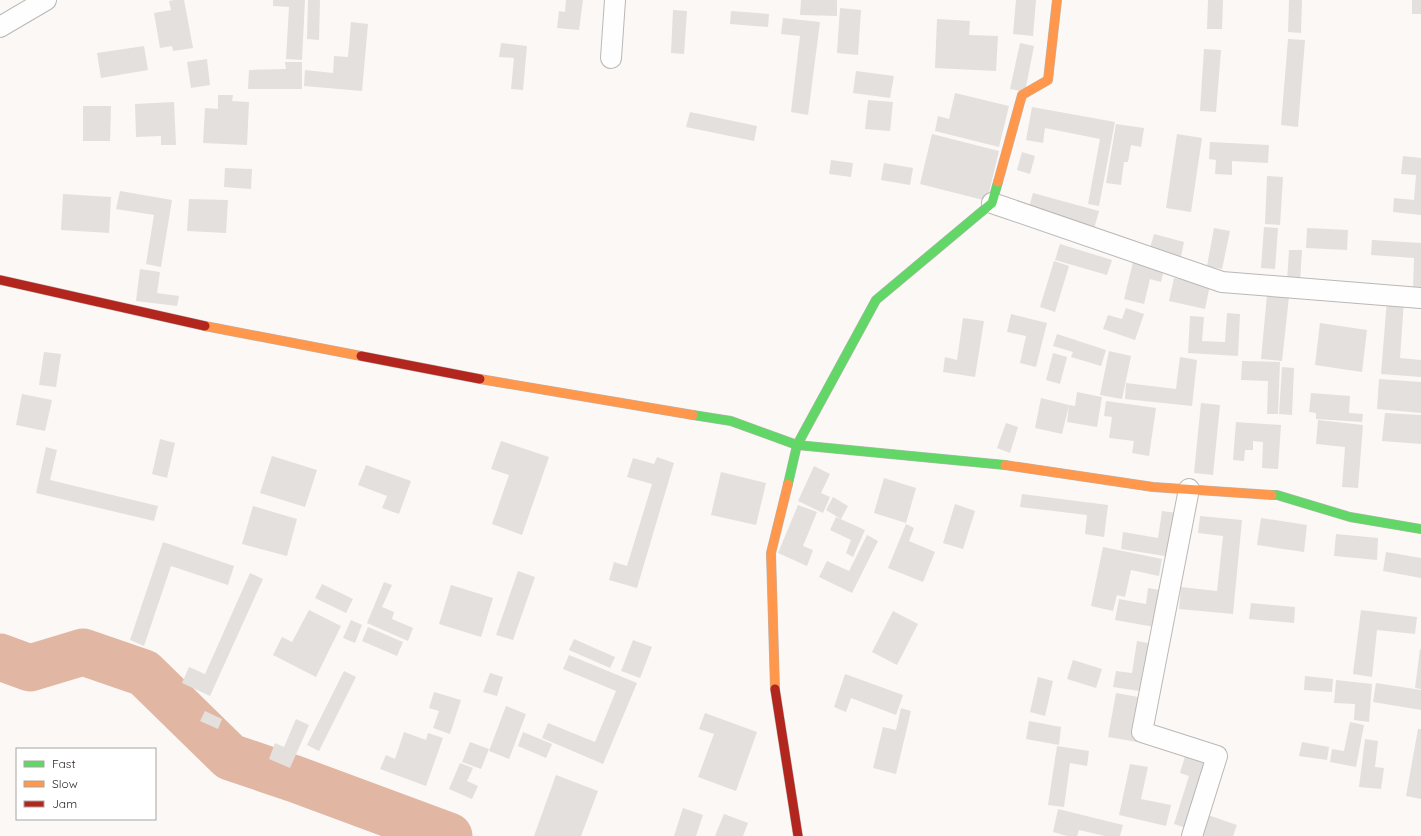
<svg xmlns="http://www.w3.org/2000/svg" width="1421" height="836" font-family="Quicksand,sans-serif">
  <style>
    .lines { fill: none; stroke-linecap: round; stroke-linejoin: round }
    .river { stroke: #e1b7a3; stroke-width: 47 }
    .building { fill: #e4e0de }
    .street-casing { stroke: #bbb7b5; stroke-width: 22 }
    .fast-casing { stroke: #bbb7b5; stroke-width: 10 }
    .slow-casing { stroke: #bbb7b5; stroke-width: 10 }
    .jam-casing { stroke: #bbb7b5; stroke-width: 10 }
    .street { stroke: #fefefe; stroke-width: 20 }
    .fast { stroke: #63d668; stroke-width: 9 }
    .slow { stroke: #ff974d; stroke-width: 9 }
    .jam { stroke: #b3261e; stroke-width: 9 }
  </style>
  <rect width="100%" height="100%" fill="#fbf8f6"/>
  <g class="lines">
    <path class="river" d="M0 657 30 668 83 652 144 673 230 757 295 779 449 836"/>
  </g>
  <g class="building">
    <path d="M174 0H184L193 48 173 51 172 46 160 48 154 13 171 10 169 1Z"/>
    <path d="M273 0H305L302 60 286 59 289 7 273 6Z"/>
    <path d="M308 0H320L319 40 307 39Z"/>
    <path d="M566 0H583L579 30 557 28 559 11 565 12Z"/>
    <path d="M801 0H837V16L800 15Z"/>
    <path d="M1016 0H1036L1033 36 1013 34Z"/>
    <path d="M1208 0H1223L1222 29H1207Z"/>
    <path d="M1289 0H1302L1301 33 1288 32Z"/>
    <rect x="1412" y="0" width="9" height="14"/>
    <path d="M840 8 861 10 858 55 837 53Z"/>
    <path d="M673 10 687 11 684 54 671 53Z"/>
    <path d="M731 11 769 14 768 27 730 24Z"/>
    <path d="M783 18 820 22 808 115 791 112 800 36 781 34Z"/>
    <path d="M937 19 970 21 969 35 998 36 996 71 935 68Z"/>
    <path d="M351 22 368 24 362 91 304 86 305 70 333 73 334 56 348 57Z"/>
    <path d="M1288 39 1305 40 1298 127 1281 125Z"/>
    <path d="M501 43 527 46 523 90 511 89 514 58 499 57Z"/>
    <path d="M1020 43 1034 46 1025 92 1010 89Z"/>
    <path d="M144 46 148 70 101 78 97 53Z"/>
    <path d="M1204 49 1221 50 1216 112 1200 111Z"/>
    <path d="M207 59 210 85 191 88 187 62Z"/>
    <path d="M285 62H302V89H248L249 70 286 69Z"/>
    <path d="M856 71 894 76 890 98 853 93Z"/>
    <path d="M955 93 1009 106 999 147 935 131 938 116 949 119Z"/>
    <path d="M218 95H233L232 101 249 102 247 145 203 143 205 108 218 109Z"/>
    <path d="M868 100 893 102 890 131 865 129Z"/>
    <path d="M174 102 176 145H161V136L136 137 135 104Z"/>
    <path d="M83 106H111L110 141H83Z"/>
    <path d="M1032 107 1115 122 1099 206 1088 204 1100 139 1045 128 1043 143 1026 140Z"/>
    <path d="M690 112 757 126 754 141 686 127Z"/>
    <path d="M1116 124 1144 128 1141 147 1131 145 1128 162H1124L1121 185 1106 183Z"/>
    <path d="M932 134 999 151 987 201 920 184Z"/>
    <path d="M1177 134 1202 138 1191 212 1166 208Z"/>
    <path d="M1210 142 1269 145 1268 163 1232 161V175L1215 174 1216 160 1209 159Z"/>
    <path d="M1022 152 1035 156 1030 174 1017 170Z"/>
    <path d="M1403 156 1421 158V215L1393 212 1394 198 1414 200 1416 175 1401 174Z"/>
    <path d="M831 160 853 163 851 177 829 174Z"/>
    <path d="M884 163 913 168 910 185 881 180Z"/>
    <path d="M225 168 252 169 251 189 224 187Z"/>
    <path d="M1267 176 1283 177 1280 225 1265 224Z"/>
    <path d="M120 191 172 200 161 267 146 264 154 215 116 209Z"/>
    <path d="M1033 193 1099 211 1094 229 1028 211Z"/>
    <path d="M63 194 111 197 109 233 61 230Z"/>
    <path d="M189 199 228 200 226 233 187 231Z"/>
    <path d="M1264 227 1278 228 1275 269 1261 268Z"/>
    <path d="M1214 228 1230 231 1222 269 1207 266Z"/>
    <path d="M1307 228 1348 230 1347 250 1306 248Z"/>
    <path d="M1154 234 1184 242 1181 257 1150 248Z"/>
    <path d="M1372 240 1421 243V289H1413L1414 258 1371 255Z"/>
    <path d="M1060 244 1112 260 1107 275 1055 260Z"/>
    <path d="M1289 250H1302L1300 283 1287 282Z"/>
    <path d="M1134 258 1165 266 1161 282 1150 279 1144 304 1124 299Z"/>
    <path d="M1054 261 1069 266 1055 312 1040 307Z"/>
    <path d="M140 269 160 272 157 293 179 296 177 306 136 301Z"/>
    <path d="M1174 278 1210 285 1205 309 1169 301Z"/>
    <path d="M1267 295 1289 297 1282 361 1261 359Z"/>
    <path d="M1387 299 1404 300 1400 358 1421 360V377L1381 374Z"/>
    <path d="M1126 308 1144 314 1135 340 1103 329 1108 315 1122 319Z"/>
    <path d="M1227 313 1240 314 1238 356 1188 353 1190 316 1204 317 1202 341 1225 342Z"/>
    <path d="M1011 314 1047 323 1036 367 1020 363 1026 336 1007 332Z"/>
    <path d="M963 318 984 321 975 377 943 372 945 357 957 360Z"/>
    <path d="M1320 323 1367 330 1362 372 1315 365Z"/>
    <path d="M1057 334 1106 350 1101 366 1071 357 1073 352 1053 346Z"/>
    <path d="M1109 351 1131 356 1122 399 1100 395Z"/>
    <path d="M44 352 61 354 56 387 39 385Z"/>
    <path d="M1053 353 1067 357 1060 384 1046 380Z"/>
    <path d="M1180 357 1197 360 1192 406 1125 399 1126 383 1176 389Z"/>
    <path d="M1242 361 1280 362 1278 414H1267L1268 381 1241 380Z"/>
    <path d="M1282 367 1294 368 1292 415 1279 414Z"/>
    <path d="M1379 379 1421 382V413L1377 409Z"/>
    <path d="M1077 392 1102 397 1097 427 1067 422 1069 405 1075 406Z"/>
    <path d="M1311 393 1350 396 1349 413 1363 414 1362 422 1316 419V413L1309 412Z"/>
    <path d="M22 394 52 400 45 431 16 425Z"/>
    <path d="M1041 398 1069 405 1062 434 1035 428Z"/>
    <path d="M1106 401 1156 408 1149 456 1132 453 1134 441 1109 438 1112 417 1104 416Z"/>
    <path d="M1201 403 1220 405 1213 475 1194 473Z"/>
    <path d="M1385 413 1421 415V444L1382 441Z"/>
    <path d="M1318 420 1363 425 1358 488 1342 487 1345 447 1316 444Z"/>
    <path d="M1236 422 1281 425 1278 469 1262 468 1263 442 1253 441V450H1245L1244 461 1233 460Z"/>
    <path d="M1006 423 1018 427 1010 453 997 448Z"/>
    <path d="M160 439 175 443 167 478 152 474Z"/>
    <path d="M501 441 549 457 522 535 492 524 509 475 491 469Z"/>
    <path d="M46 447 57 450 50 480 158 506 154 521 36 493Z"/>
    <path d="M272 456 317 470 305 507 260 493Z"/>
    <path d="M657 457 674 463 637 588 609 580 614 562 627 566 652 484 627 477 633 458 654 464Z"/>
    <path d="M366 465 411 481 399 514 382 508 387 496 358 485Z"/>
    <path d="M814 466 830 474 821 493 830 497 823 513 798 501Z"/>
    <path d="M721 472 766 483 756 525 711 515Z"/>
    <path d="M884 478 916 488 906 523 874 513Z"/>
    <path d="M1022 494 1108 505 1104 537 1085 534 1087 515 1020 507Z"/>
    <path d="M833 497 848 506 841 519 826 510Z"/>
    <path d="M955 504 975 511 963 549 943 543Z"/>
    <path d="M798 505 817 512 803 546 813 550 807 566 778 553Z"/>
    <path d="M253 506 297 519 287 556 242 544Z"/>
    <path d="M1162 511 1177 513 1171 557 1121 549 1123 532 1158 538Z"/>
    <path d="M1200 516 1242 520 1233 614 1179 609 1181 587 1217 591 1223 536 1198 533Z"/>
    <path d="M836 517 865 530 853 557 846 553 851 540 830 530Z"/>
    <path d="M1261 518 1307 525 1304 552 1257 545Z"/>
    <path d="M906 524 914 528 909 541 935 552 923 582 888 568Z"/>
    <path d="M1336 534 1378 538 1377 560 1334 556Z"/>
    <path d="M867 535 878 541 852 593 819 577 827 561 849 571Z"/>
    <path d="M163 542 234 566 228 585 171 566 144 646 130 640Z"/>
    <path d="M1103 547 1162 559 1159 576 1131 570 1125 597 1117 595 1113 611 1091 606Z"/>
    <path d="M1386 552 1421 558V578L1383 571Z"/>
    <path d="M518 571 535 577 513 640 496 635Z"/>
    <path d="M250 573 263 579 210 696 182 683 189 667 205 674Z"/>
    <path d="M384 582 392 585 382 607 394 612 392 619 413 628 408 641 367 623Z"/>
    <path d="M322 584 353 599 346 613 315 598Z"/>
    <path d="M451 585 493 598 481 637 439 624Z"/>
    <path d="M1148 588 1166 591 1160 628 1115 620 1119 599 1146 604Z"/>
    <path d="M1251 603 1295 607 1294 623 1249 619Z"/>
    <path d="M309 610 341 626 316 677 273 655 282 637 292 642Z"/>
    <path d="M1361 610 1417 617 1415 634 1377 630 1372 677 1353 674Z"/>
    <path d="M893 611 918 624 897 665 872 652Z"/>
    <path d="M351 620 362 625 355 643 343 638Z"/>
    <path d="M368 627 403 642 397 656 362 641Z"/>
    <path d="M574 639 615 657 610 668 569 650Z"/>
    <path d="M633 640 652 647 640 678 621 671Z"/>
    <path d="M1137 641 1154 644 1146 692 1113 687 1116 671 1132 673Z"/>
    <path d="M1420 649H1421V689L1415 688Z"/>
    <path d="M569 655 637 683 603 764 542 738 548 723 595 742 616 691 563 669Z"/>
    <path d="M1073 660 1102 669 1096 688 1067 679Z"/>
    <path d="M344 671 356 677 319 751 307 745Z"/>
    <path d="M490 673 503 677 497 696 483 692Z"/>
    <path d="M845 674 903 695 896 715 851 698 846 712 834 707Z"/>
    <path d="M1305 676 1333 679 1332 692 1304 690Z"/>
    <path d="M1038 677 1053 681 1045 716 1030 712Z"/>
    <path d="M1336 680 1372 684 1369 722 1354 720 1355 704 1334 703Z"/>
    <path d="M1376 683 1421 690V710L1373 702Z"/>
    <path d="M434 692 461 700 450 734 433 728 439 711 429 708Z"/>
    <path d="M1116 693 1144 698 1137 742 1108 737Z"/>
    <path d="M506 706 526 714 509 759 489 751Z"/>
    <path d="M901 708 911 711 896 774 873 768 883 727 896 730Z"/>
    <path d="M205 711 222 719 218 729 200 721Z"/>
    <path d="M705 713 757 732 736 791 698 777 714 734 699 729Z"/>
    <path d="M296 719 309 725 290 768 269 759 275 743 284 747Z"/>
    <path d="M1029 721 1061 727 1059 745 1026 739Z"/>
    <path d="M1350 722 1364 725 1356 767 1330 762 1332 749 1344 751Z"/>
    <path d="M1418 729H1421V799L1406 796Z"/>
    <path d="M404 732 426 740 428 733 443 738 426 786 380 769 386 755 395 759Z"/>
    <path d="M523 732 552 744 546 758 518 746Z"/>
    <path d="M1365 739 1378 741 1375 767 1384 768 1381 789 1359 787Z"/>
    <path d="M470 742 489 749 481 769 462 762Z"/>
    <path d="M1302 742 1329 747 1327 760 1299 756Z"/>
    <path d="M1057 746 1089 751 1087 766 1070 763 1064 807 1048 805Z"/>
    <path d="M1186 753 1210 761 1189 829 1174 824 1189 776 1180 773Z"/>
    <path d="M460 763 473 768 467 781 478 786 472 799 449 789Z"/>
    <path d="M1130 764 1148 767 1141 799 1171 805 1166 826 1119 815Z"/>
    <path d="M556 775 598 791 581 836H534Z"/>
    <path d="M683 808 703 815 696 836H674Z"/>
    <path d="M1058 809 1123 825 1120 836H1105L1079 830 1077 836H1067L1053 832Z"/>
    <path d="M724 814 748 823 743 836H715Z"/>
    <path d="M1208 815 1237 825 1233 836H1202Z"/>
  </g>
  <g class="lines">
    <defs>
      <g id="street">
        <path d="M0 27 46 0"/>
        <path d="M611 58 615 0"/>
        <path d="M992 203 1222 282 1421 298"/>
        <path d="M1189 489 1142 732 1217 756 1192 836"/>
      </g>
      <g id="fast">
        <path d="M693 415 731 421 797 445 1005 465"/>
        <path d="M788 484 797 445 876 300 992 203 998 182"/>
        <path d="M1272 495H1277L1350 517 1421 529"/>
      </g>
      <g id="slow">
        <path d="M998 182 1022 95 1048 80 1057 0"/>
        <path d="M205 326 361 356"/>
        <path d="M480 379 693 415"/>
        <path d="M1005 465 1153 487 1272 495"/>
        <path d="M775 689 771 553 788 484"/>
      </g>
      <g id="jam">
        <path d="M0 280 205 326"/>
        <path d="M361 356 480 379"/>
        <path d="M775 689 798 836"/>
      </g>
    </defs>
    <use href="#street" class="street-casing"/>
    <use href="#fast" class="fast-casing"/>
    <use href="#slow" class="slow-casing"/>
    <use href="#jam" class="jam-casing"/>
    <use href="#street" class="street"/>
    <use href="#fast" class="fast"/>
    <use href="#slow" class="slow"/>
    <use href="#jam" class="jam"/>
  </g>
  <rect x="16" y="748" width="140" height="72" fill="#ffffff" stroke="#a7a5a4"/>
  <rect x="24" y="761" width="20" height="6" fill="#63d668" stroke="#a7a5a4"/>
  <text x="52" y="768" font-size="12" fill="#241e1b">Fast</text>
  <rect x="24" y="781" width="20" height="6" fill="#ff974d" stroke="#a7a5a4"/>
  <text x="52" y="788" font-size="12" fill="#241e1b">Slow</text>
  <rect x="24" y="801" width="20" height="6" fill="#b3261e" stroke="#a7a5a4"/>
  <text x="52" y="808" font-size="12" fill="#241e1b">Jam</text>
</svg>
